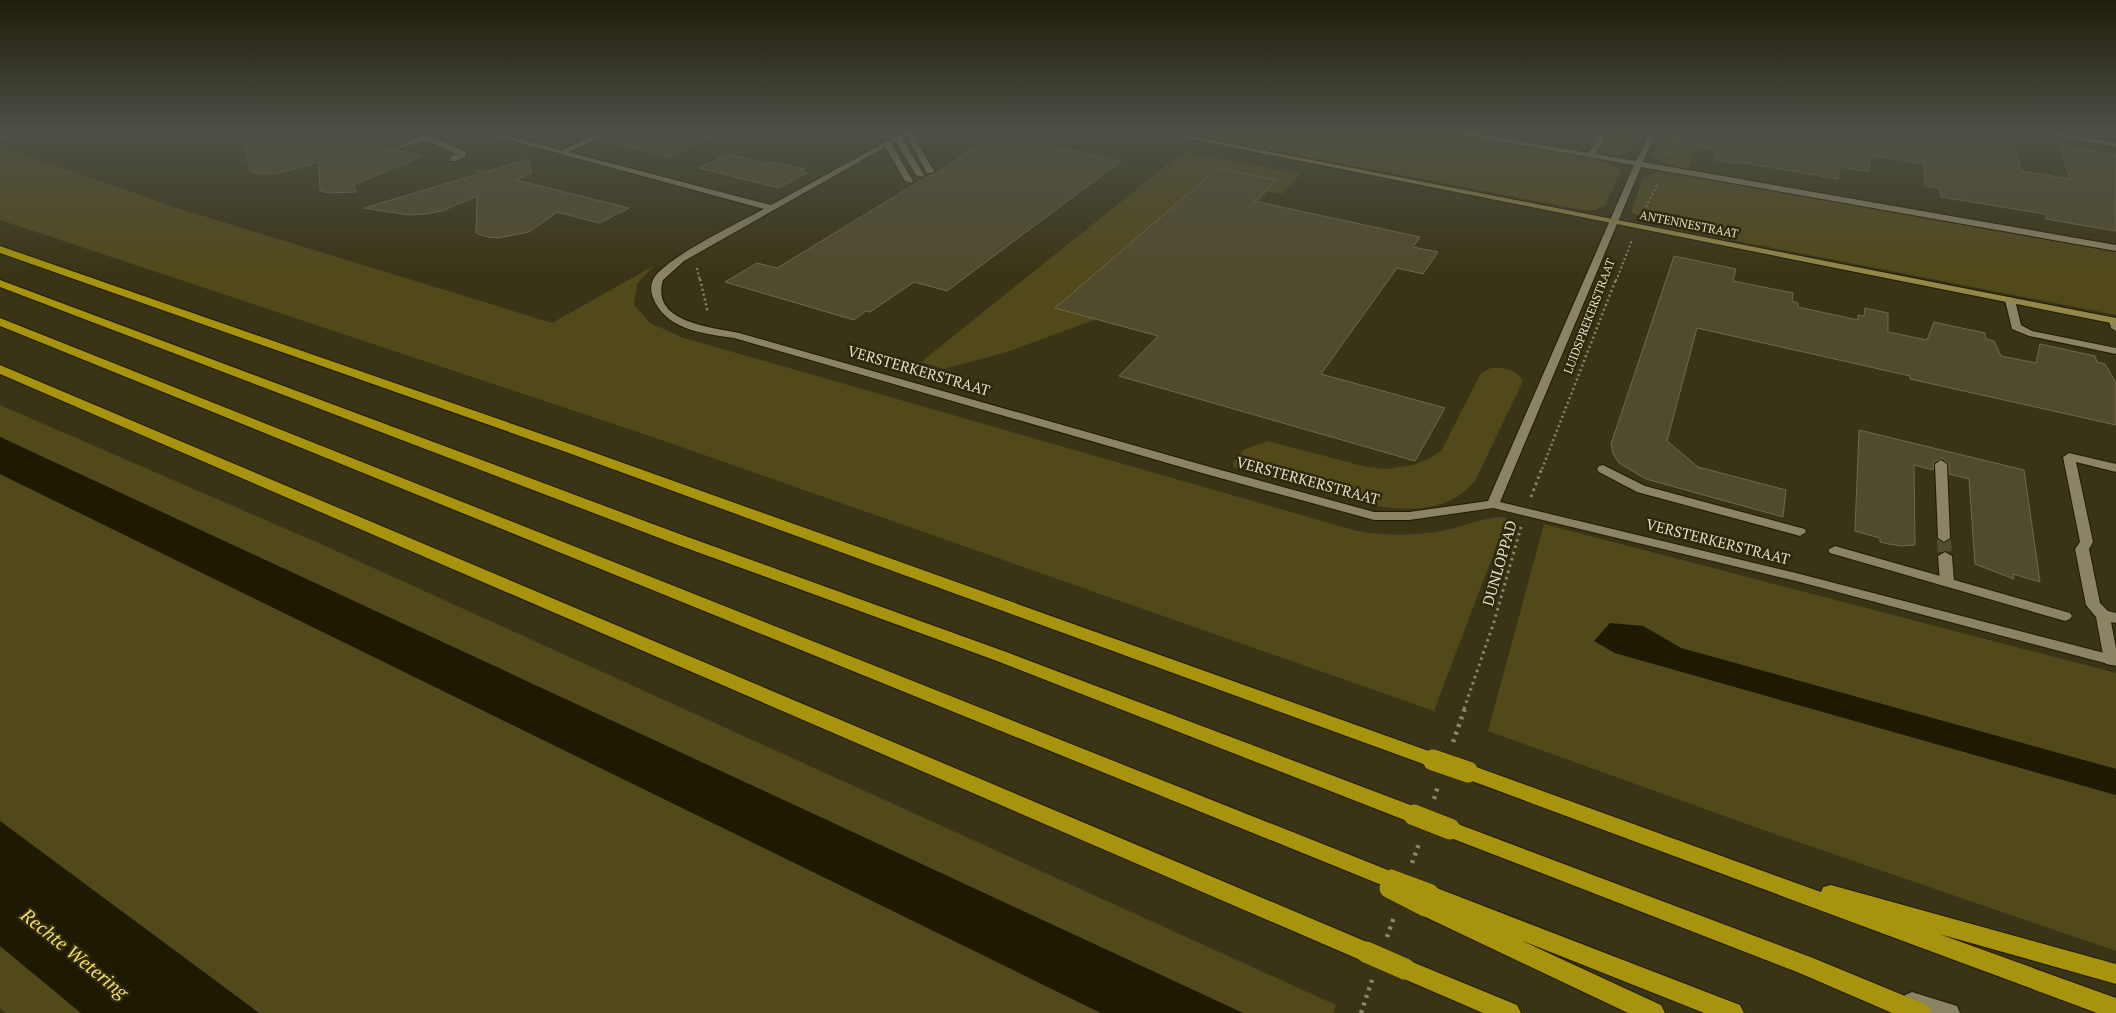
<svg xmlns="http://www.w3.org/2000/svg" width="2116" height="1013" font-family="'PT Serif',serif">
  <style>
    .green { fill: #51491a }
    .water { fill: #1e1901 }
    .building { fill: #514b2d; stroke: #706a4b }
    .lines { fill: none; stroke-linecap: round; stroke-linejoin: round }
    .street-tunnel { stroke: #524d30; stroke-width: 14; stroke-dasharray: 14 7; stroke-linecap: butt }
    .lane-casing { stroke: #211b00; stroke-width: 2 }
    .street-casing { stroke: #211b00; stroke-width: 2 }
    .secondary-casing { stroke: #211b00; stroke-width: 2 }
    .highway-casing { stroke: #211b00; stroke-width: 2 }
    .path-far3 { stroke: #8a866e; stroke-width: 2; stroke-dasharray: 2 2.5; stroke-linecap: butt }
    .path-far2 { stroke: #8a866e; stroke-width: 2.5; stroke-dasharray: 2 3; stroke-linecap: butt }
    .path-far1 { stroke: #8a866e; stroke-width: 3; stroke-dasharray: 2.5 4; stroke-linecap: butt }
    .path { stroke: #8a866e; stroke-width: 4.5; stroke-dasharray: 3 5; stroke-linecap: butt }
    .lane { fill: #8a8464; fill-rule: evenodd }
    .street { fill: #8a8464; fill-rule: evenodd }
    .secondary { fill: #93884a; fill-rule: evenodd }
    .highway { fill: #a7930d; fill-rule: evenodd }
    .highway-bridge-casing { stroke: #211b00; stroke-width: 22; stroke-linecap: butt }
    .highway-bridge { stroke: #a7930d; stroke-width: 21 }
    .labels { text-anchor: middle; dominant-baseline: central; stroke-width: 5; stroke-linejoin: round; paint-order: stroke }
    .far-street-label { font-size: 12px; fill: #dfdccb; stroke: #2f290b }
    .street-label { font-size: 15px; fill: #dfdccb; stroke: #2f290b }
    .near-water-label { font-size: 19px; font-style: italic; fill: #f0db68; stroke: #2f290b }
  </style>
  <rect width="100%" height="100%" fill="#393415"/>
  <g class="green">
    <path d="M1176 132H1442L1595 159 1611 164 1621 170 1605 206 1594 210H1583Z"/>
    <path d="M1605 132H1640C1627 158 1626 157 1597 154L1596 148Z"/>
    <path d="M1663 132H1703L1689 169 1665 163 1652 156Z"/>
    <path d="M0 146 174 207 552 323 655 265 637 284 634 305 650 323 684 338 1357 531C1387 536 1416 536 1446 530 1463 527 1491 514 1507 518L1434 711 647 435 0 220Z"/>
    <path d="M1183 152 1301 174 1281 194 1268 192 1174 285 1129 307 1007 352 944 369 921 362Z"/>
    <path d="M1657 172 1671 173 2116 252V315L1661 226 1631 212 1643 178Z"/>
    <path d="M1491 368C1503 367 1516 369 1523 381L1475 481C1433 531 1355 501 1303 487 1280 480 1255 476 1234 467L1233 463 1243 450 1267 441 1367 467 1386 469 1413 465 1430 458 1441 451 1481 373Z"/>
    <path d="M0 405 323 545 1336 1005 1333 1013H1243L0 437Z"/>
    <path d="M0 474 1101 1013H259L0 821Z"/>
    <path d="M1544 524 2116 673V769L1681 648 1643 626 1594 641 1615 653 2116 795V951L1769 832 1488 731Z"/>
    <path d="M0 946 81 1013H6L0 1008Z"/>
  </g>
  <g class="water">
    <path d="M0 437 1243 1013H1101L0 474Z"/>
    <path d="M1610 623 1643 626 1681 648 2116 769V795L1615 653 1594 641Z"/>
    <path d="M0 821 259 1013H81L0 946Z"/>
  </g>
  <g class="building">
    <path d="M241 132H323L423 156 353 185 356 192 329 193 320 191 319 162 279 173 261 174 250 171Z"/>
    <path d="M614 132H722L669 157 600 140Z"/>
    <path d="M1674 132H1969L2014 139 2021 171 2070 179 2060 146 2116 154V231L2046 219 2045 214 1941 197 1940 188 1925 186 1924 164 1870 155 1869 172 1839 167 1838 179 1739 162 1738 164 1715 160 1718 151 1673 143Z"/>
    <path d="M996 134 1121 161 947 291 914 282 870 312 866 311 854 320 725 282 757 263 777 268 930 175H933Z"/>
    <path d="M729 154 768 164 772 162 804 169 800 171 807 173 779 188 699 168Z"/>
    <path d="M528 159 532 173 516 180 629 208 599 223 557 212 529 232 498 238 487 237 476 233 477 196 442 211 425 214 409 215 364 208 478 174V170L485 172Z"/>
    <path d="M1218 168 1277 180 1254 201 1420 237 1413 247 1438 252 1423 274 1397 268 1321 374 1445 408 1415 461 1119 376 1158 336 1055 308Z"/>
    <path d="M1674 256 1736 269 1733 281 1793 293 1792 301 1798 303V307L1858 320V315L1864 316 1865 308 1888 313V332L1927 340 1934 322 1985 333 1986 339 1994 341 2001 356 2036 363 2040 344 2095 356 2097 362 2105 364 2116 383V425L1910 379V376L1697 328 1667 441 1698 467 1786 490 1783 517 1646 479 1619 463 1613 454 1611 444Z"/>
    <path d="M1859 430 2024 470 2040 582 2013 574 2014 579 1975 564 1969 479 1949 474V464L1942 458 1934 462 1933 470 1914 465 1915 545 1902 546 1889 544 1880 542V538L1855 531Z"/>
  </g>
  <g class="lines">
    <path class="street-tunnel" d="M1944 538 1945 556"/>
    <defs>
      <g id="lane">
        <path d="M433 132H442L432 137 466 152V156L456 161H450V157L457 154 425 140 402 148 398 146Z"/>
        <path d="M602 132H612L565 154 558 152Z"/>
        <path d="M905 132H911L934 171 933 173H927Z"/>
        <path d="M895 136 902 138 924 175 923 177 916 175 894 138Z"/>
        <path d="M884 141 891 143 913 181 912 183 905 181 883 143Z"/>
        <path d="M2010 297 2015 300 2021 325 2032 331 2116 348V354L2029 336 2012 329 2005 300Z"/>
        <path d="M2110 318H2116V331L2111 328 2109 320Z"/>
        <path d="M2069 453 2116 464V472L2076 462 2093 542 2089 549 2100 603 2108 611 2116 613V623L2111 622 2116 648V664L2111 665 2106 664 2104 660 2096 617 2086 605 2075 549 2080 542 2063 457Z"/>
        <path d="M1603 465 1645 486 1805 529 1806 532 1800 536 1637 492 1599 472 1597 469 1599 466Z"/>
        <path d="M1835 546 2070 613 2072 616 2070 619 2065 621 1830 553 1828 550Z"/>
        <path d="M1912 992 1957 1006 1960 1013H1921L1905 1007 1902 1001 1905 995Z"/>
      </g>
      <g id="street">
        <path d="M480 132H491L771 205 904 132H912L684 261 663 280C650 323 713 327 739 333L1210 467 1374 512H1409L1488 501 1634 165 1457 134 1454 132H1468L1589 153 1601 132H1607L1596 154 1636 161 1650 132H1656L1643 162 2116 245V251L1641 167 1500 502 1796 573 2116 656V666L1796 581 1493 508 1409 520H1374L1202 473 734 338C707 334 671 331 656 304 651 295 649 287 654 278 667 257 740 222 764 209Z"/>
        <path d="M2036 132H2051L2116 143V147Z"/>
        <path d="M1941 460 1947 464 1950 538 1944 542 1938 538 1935 464Z"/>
        <path d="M1945 552 1952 556 1954 582 1952 585H1942L1940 582 1938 556Z"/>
      </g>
      <path id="secondary" d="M1156 132H1170L2116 318V324Z"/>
      <g id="highway">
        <path d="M0 246 573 445 1440 755 1443 760 1440 765 1433 768 1426 765 563 451 0 253Z"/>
        <path d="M0 280 685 536 1009 653 1421 809 1424 815 1421 821 1414 823 1407 821 997 661 675 544 0 287Z"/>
        <path d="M0 318 1398 874 1402 880 1398 886 1391 889 1384 886 0 326Z"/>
        <path d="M0 365 1374 945 1377 952 1374 959 1366 962 1358 959 0 374Z"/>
        <path d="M1468 764 1821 892 1823 887 1831 885 2116 964V984L1939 934 2116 998V1013H2097L1461 777 1458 772 1461 767Z"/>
        <path d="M1450 821 1813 958 1927 1005 1931 1013H1892L1797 972 1443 835 1440 829 1443 823Z"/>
        <path d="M1429 885 1740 1005 1744 1013H1704L1520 940 1661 1005 1665 1013H1628L1417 913 1414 906 1417 899 1420 898 1418 894 1421 887Z"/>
        <path d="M1405 959 1517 1005 1521 1013H1483L1397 976 1394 969 1397 962Z"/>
      </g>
    </defs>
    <use href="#lane" class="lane-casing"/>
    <use href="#street" class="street-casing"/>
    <use href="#secondary" class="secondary-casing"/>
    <use href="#highway" class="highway-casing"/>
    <g class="path-far3">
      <path d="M0 138 21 132"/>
      <path d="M1667 154 1676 132"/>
      <path d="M1644 211 1658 183"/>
      <path d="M697 268 700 281"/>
      <path d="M1616 281 1632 240"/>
    </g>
    <g class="path-far2">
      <path d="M700 279 708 313"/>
      <path d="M1542 469 1616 279"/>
    </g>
    <g class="path-far1">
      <path d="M1531 497 1542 468"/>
      <path d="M1464 709 1494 622 1521 527"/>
    </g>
    <g class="path">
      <path d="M1453 742 1465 708"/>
      <path d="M1434 799 1438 786"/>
      <path d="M1412 863 1420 841"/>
      <path d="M1387 937 1394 917"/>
      <path d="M1361 1013 1372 980"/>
    </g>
    <use href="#lane" class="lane"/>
    <use href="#street" class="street"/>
    <use href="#secondary" class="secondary"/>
    <use href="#highway" class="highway"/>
    <defs>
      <g id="highway-bridge">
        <path d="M1433 760 1468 772"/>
        <path d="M1414 815 1450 829"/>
        <path d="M1391 880 1429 894"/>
        <path d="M1390 888 1425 906"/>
        <path d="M1366 952 1405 969"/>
      </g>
    </defs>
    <use href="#highway-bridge" class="highway-bridge-casing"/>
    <use href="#highway-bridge" class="highway-bridge"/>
  </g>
  <linearGradient id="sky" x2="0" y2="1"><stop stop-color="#1f1d0c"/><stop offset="0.48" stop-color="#4e5046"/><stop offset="1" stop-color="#4e5046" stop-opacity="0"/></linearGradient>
  <rect width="2116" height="274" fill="url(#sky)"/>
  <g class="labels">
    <g class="far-street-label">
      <text transform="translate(1689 224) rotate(11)">ANTENNESTRAAT</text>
      <text transform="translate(1589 316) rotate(-69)">LUIDSPREKERSTRAAT</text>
    </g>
    <g class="street-label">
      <text transform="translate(919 370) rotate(16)">VERSTERKERSTRAAT</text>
      <text transform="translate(1308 480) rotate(15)">VERSTERKERSTRAAT</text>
      <text transform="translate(1718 541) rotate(14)">VERSTERKERSTRAAT</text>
      <text transform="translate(1499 563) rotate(-74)">DUNLOPPAD</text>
    </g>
    <g class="near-water-label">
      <text transform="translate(75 953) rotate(39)">Rechte Wetering</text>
    </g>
  </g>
</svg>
